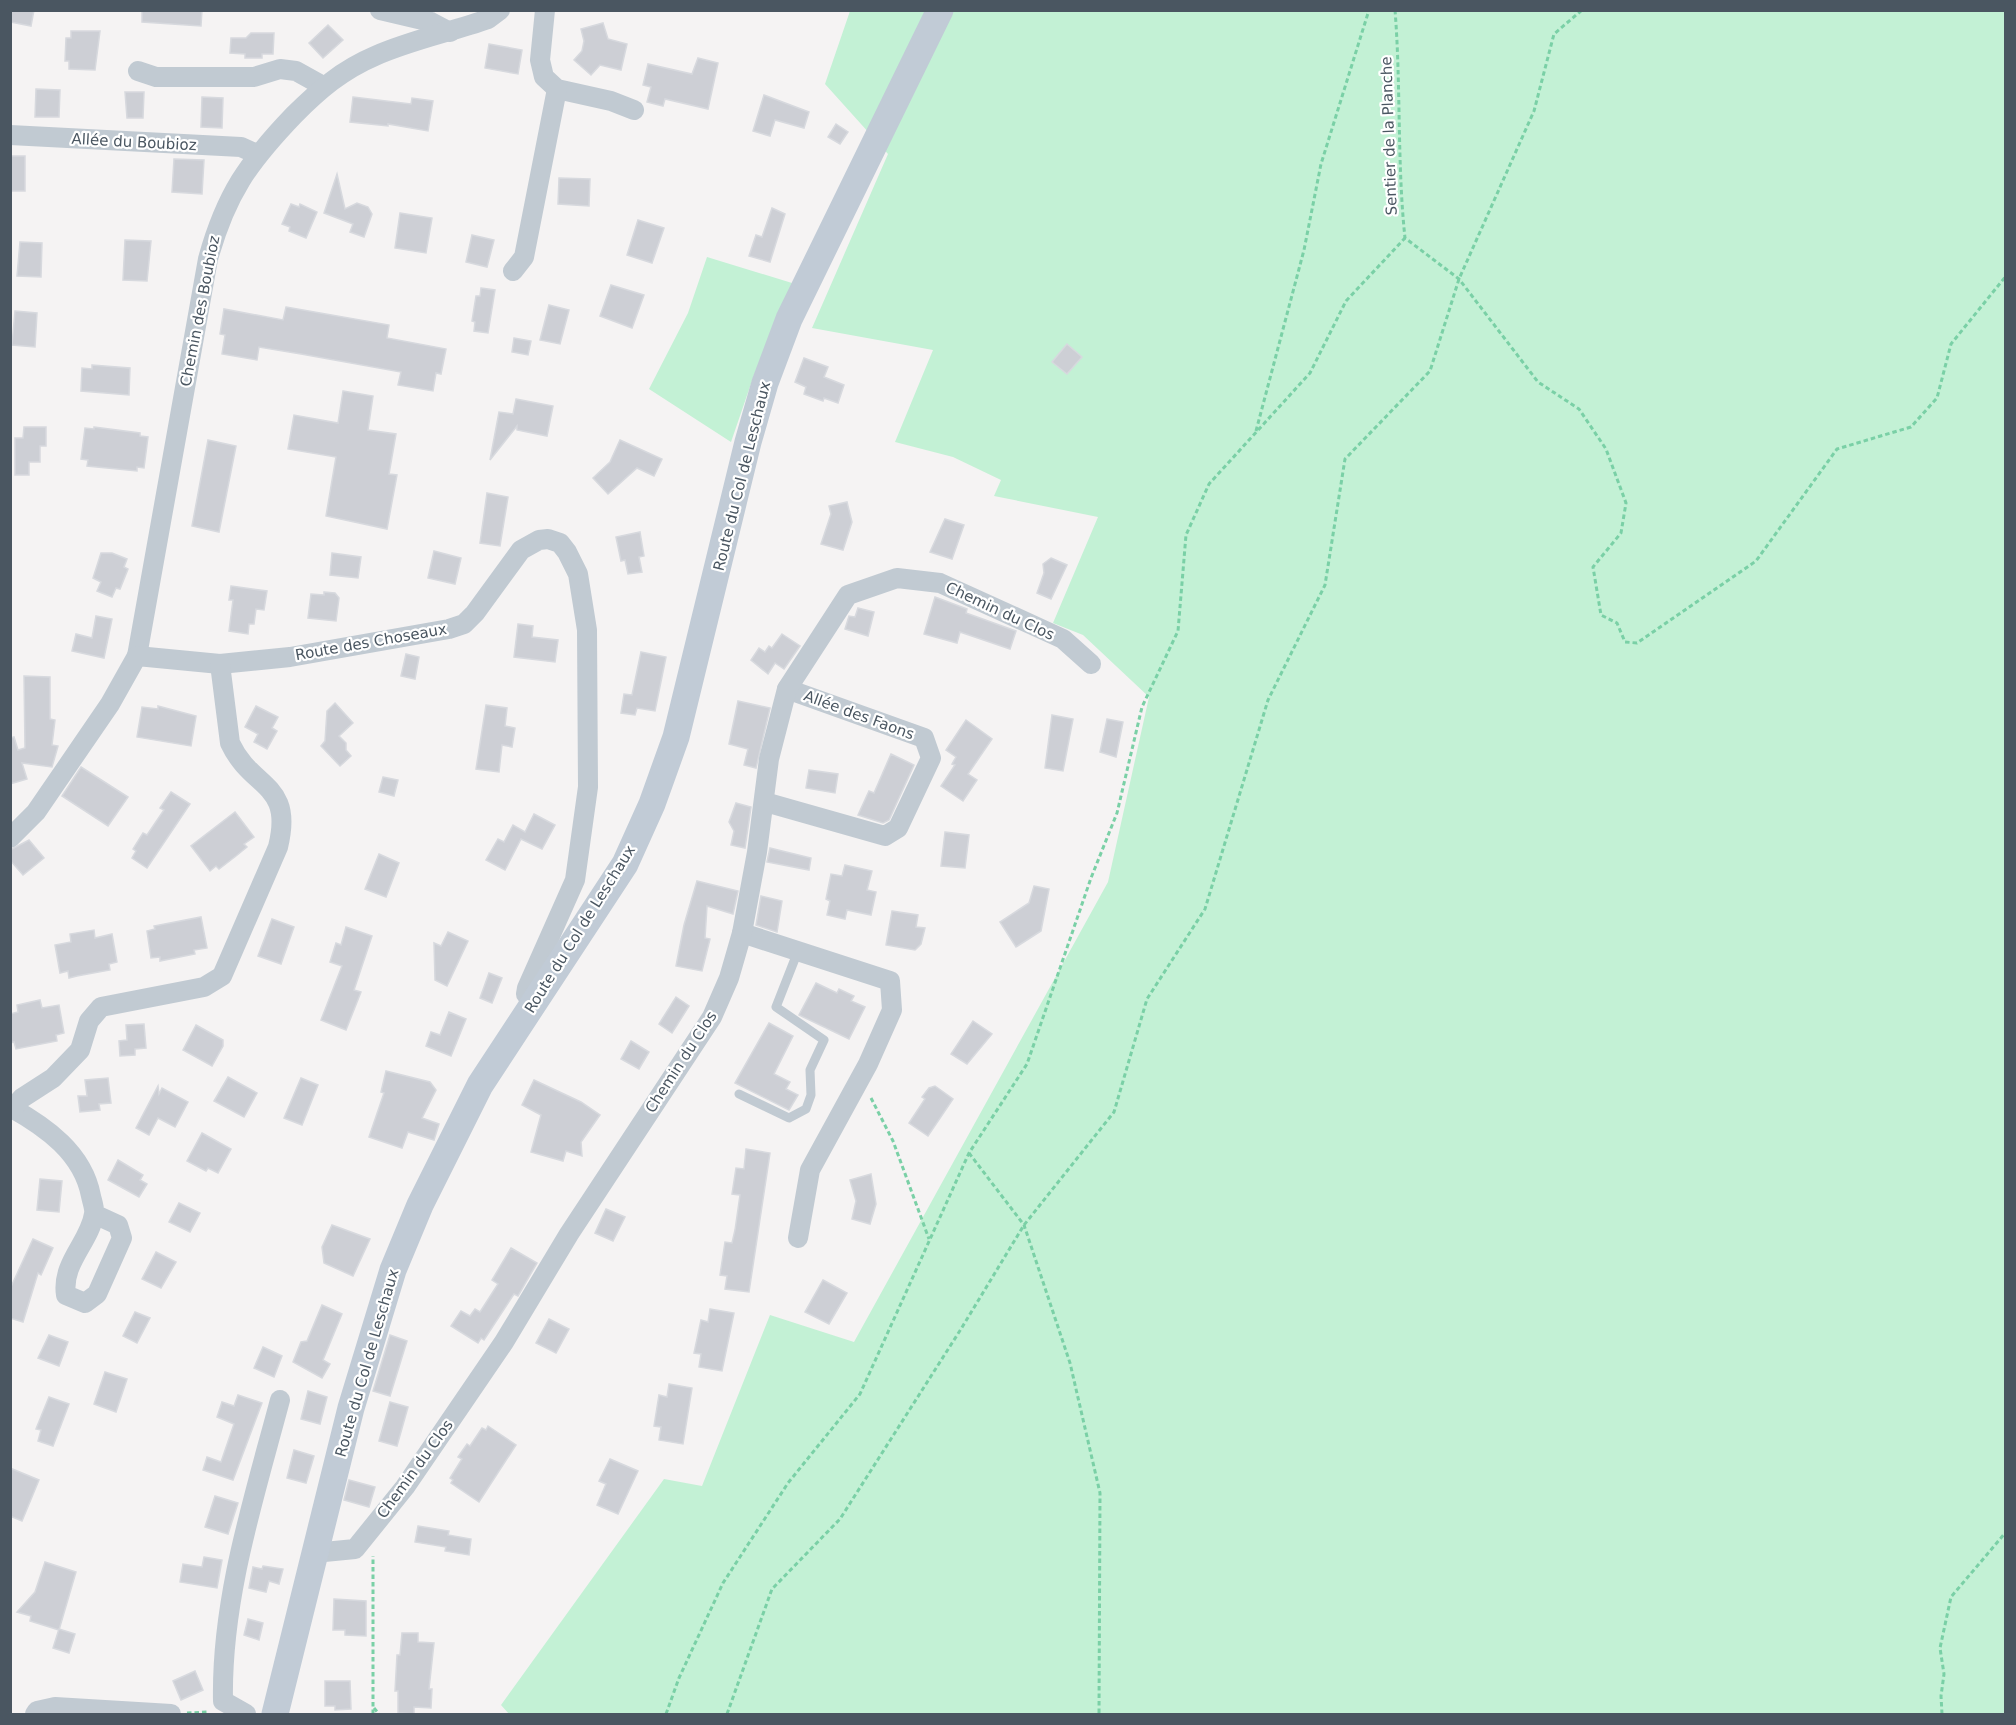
<svg xmlns="http://www.w3.org/2000/svg" width="2016" height="1725" font-family="'DejaVu Sans',sans-serif">
  <style>
    .green { fill: #c3f1d5 }
    .building { fill: #cdcfd5; stroke: #d7d9de; stroke-width: 1.5 }
    .lines { fill: none; stroke-linecap: round; stroke-linejoin: round }
    .path { stroke: #7ad0a6; stroke-width: 3; stroke-dasharray: 4.5 3; stroke-linecap: butt }
    .lane { stroke: #c1cad2; stroke-width: 9 }
    .street { stroke: #c1cad2; stroke-width: 20 }
    .secondary { stroke: #c1cbd6; stroke-width: 27 }
    .labels { text-anchor: middle; dominant-baseline: central; stroke-width: 4.5; stroke-linejoin: round; paint-order: stroke }
    .street-label { font-size: 15px; fill: #4a5661; stroke: #fff }
  </style>
  <rect width="100%" height="100%" fill="#f5f3f3"/>
  <g class="green">
    <path d="M850 11H2005V1714H509L501 1705 664 1479 702 1486 770 1315 854 1342 1108 882 1149 697 1083 635 1053 623 1098 517 994 496 1001 480 953 457 895 442 933 350 812 328 888 154 825 84Z"/>
    <path d="M707 257 792 283 754 375 731 442 649 389 688 313Z"/>
  </g>
  <g class="building">
    <path d="M10 10H34L31 26 10 22Z"/>
    <path d="M142 10H202L201 26 142 22Z"/>
    <path d="M603 23 608 39 627 44 621 70 600 65 591 75 574 60 582 51 584 41 581 29Z"/>
    <path d="M328 25 343 40 323 58 309 43Z"/>
    <path d="M71 31H100L95 70 69 69V61H65L66 38H71Z"/>
    <path d="M251 33H274L273 54H262V58H245V54L230 53 231 38H246Z"/>
    <path d="M489 44 522 50 518 74 485 68Z"/>
    <path d="M698 58 718 63 708 109 665 99 663 106 647 102 651 87 643 85 648 64 692 74Z"/>
    <path d="M36 89 60 90 59 117H35Z"/>
    <path d="M125 92H144L143 118H127Z"/>
    <path d="M764 95 809 112 804 128 775 120 770 136 753 131Z"/>
    <path d="M202 97 223 98 222 128 201 127Z"/>
    <path d="M353 97 411 104 412 98 433 101 428 131 388 124V126L350 122Z"/>
    <path d="M836 124 848 132 840 144 828 137Z"/>
    <rect x="10" y="156" width="15" height="35"/>
    <path d="M174 159 204 160 202 194 172 192Z"/>
    <path d="M337 174 345 209 357 203 368 207 372 214 364 237 350 232 353 224 324 213Z"/>
    <path d="M559 178 590 179 589 206 558 204Z"/>
    <path d="M291 204 299 207 300 204 317 212 306 238 289 231 290 227 282 224Z"/>
    <path d="M772 208 785 214 770 262 749 256 756 235 762 237Z"/>
    <path d="M400 213 432 218 426 253 395 248Z"/>
    <path d="M638 220 664 228 652 263 627 255Z"/>
    <path d="M472 235 494 240 487 267 466 262Z"/>
    <path d="M125 240 151 241 147 281 123 280Z"/>
    <path d="M20 242 42 243 41 277 17 276Z"/>
    <path d="M611 285 644 295 632 328 600 316Z"/>
    <path d="M481 288 495 290 488 333 474 331 475 322 472 321 476 296H480Z"/>
    <path d="M549 305 569 310 560 344 540 340Z"/>
    <path d="M286 307 389 325 387 338 446 349 441 374 436 373 433 391 398 385 401 372 301 354 259 347 257 360 222 354 225 335 220 334 224 309 283 320Z"/>
    <path d="M15 311 37 313 35 347 12 345Z"/>
    <path d="M514 338 531 341 528 355 512 352Z"/>
    <path d="M1067 344 1082 357 1067 374 1052 362Z"/>
    <path d="M804 358 828 367 824 377 844 385 838 403 824 398 823 401 804 394 806 387 795 382Z"/>
    <path d="M92 365 130 368 129 395 81 391 82 368 92 369Z"/>
    <path d="M343 391 373 396 368 430 396 434 389 474 397 475 387 529 326 516 336 457 288 449 294 415 338 423Z"/>
    <path d="M516 399 553 406 547 436 517 430V426L490 460 499 412 513 414Z"/>
    <path d="M24 427H46V446H40V462H29V475H15V438H23Z"/>
    <path d="M94 427 140 433V436L148 437 144 468 137 467V471L87 466 88 460 81 459 85 428 94 429Z"/>
    <path d="M208 440 236 446 219 532 192 526Z"/>
    <path d="M620 440 662 459 654 476 637 468 608 494 593 478 610 462Z"/>
    <path d="M487 493 508 497 500 546 480 543Z"/>
    <path d="M847 502 852 522 843 550 821 544 831 514 829 506Z"/>
    <path d="M945 519 964 525 952 559 930 552Z"/>
    <path d="M640 532 644 556 639 557 642 572 628 574 625 560 621 561 616 537Z"/>
    <path d="M434 551 461 558 455 584 428 578Z"/>
    <path d="M101 553H112L127 559 124 567 128 569 120 589 116 588 112 597 97 591 101 582 93 578Z"/>
    <path d="M332 553 361 557 358 578 330 575Z"/>
    <path d="M1051 558 1067 565 1051 599 1037 593 1044 573 1043 564Z"/>
    <path d="M231 586 267 591 264 610 256 609 254 624H249L248 634 229 631 233 600H229Z"/>
    <path d="M324 592 335 593 339 598 336 621 308 618 311 594 324 595Z"/>
    <path d="M935 597 967 609 966 613 1016 631 1010 649 960 632 957 643 924 634Z"/>
    <path d="M858 608 874 612 868 636 845 629 849 616 855 617Z"/>
    <path d="M96 616 112 619 104 658 72 651 76 634 92 638Z"/>
    <path d="M518 624 533 626 532 637 558 640 555 662 514 657Z"/>
    <path d="M782 634 800 646 784 669 775 663 768 674 751 660 759 648 765 652 769 646 772 648Z"/>
    <path d="M641 652 666 657 655 711 637 708 635 715 621 713 624 694 632 695Z"/>
    <path d="M406 654 419 657 415 679 401 676Z"/>
    <path d="M24 676 50 677V719L55 720 52 745 58 746 52 767 22 763 27 779 10 784V738L14 737 18 750 25 748Z"/>
    <path d="M738 701 770 708 756 768 744 765 748 749 729 744Z"/>
    <path d="M335 703 353 723 339 736 346 743V750L351 756 340 766 321 746 325 741 327 711Z"/>
    <path d="M486 705 507 708 505 726 515 728 512 747 502 745 499 772 476 769Z"/>
    <path d="M158 706 196 716 191 746 137 737 142 707 158 709Z"/>
    <path d="M256 706 278 717 272 728 277 731 267 749 254 742 258 734 245 727Z"/>
    <path d="M1052 715 1073 719 1063 771 1045 768Z"/>
    <path d="M1107 719 1123 722 1116 757 1100 752Z"/>
    <path d="M966 720 992 739 968 774 977 780 963 801 941 786 955 765 952 764 956 757 946 750Z"/>
    <path d="M891 754 914 765 889 820 883 823 858 815 869 791 874 793Z"/>
    <path d="M81 767 128 797 108 826 62 796Z"/>
    <path d="M809 770 838 774 835 793 806 788Z"/>
    <path d="M383 777 398 780 394 796 379 792Z"/>
    <path d="M171 792 190 804 147 868 132 858 136 851 133 849 143 833 147 835 164 810 160 808Z"/>
    <path d="M736 803 751 807 745 848 731 845 734 831 729 822Z"/>
    <path d="M235 812 254 837 244 844 247 847 236 856 219 869 216 866 210 871 191 846Z"/>
    <path d="M534 814 555 825 542 849 521 839 505 870 486 860 498 839 504 842 513 825 525 832Z"/>
    <path d="M945 832 969 835 965 868 941 866Z"/>
    <path d="M29 840 44 858 23 875 10 860V850Z"/>
    <path d="M770 848 811 858 809 870 767 862Z"/>
    <path d="M379 854 399 863 386 897 365 889Z"/>
    <path d="M845 865 872 871 867 890 876 892 871 915 847 910 845 919 827 915 830 901 826 899 831 874 842 876Z"/>
    <path d="M697 881 738 891 733 914 707 906 705 938 710 939 702 971 676 966 684 925Z"/>
    <path d="M1034 886 1049 889 1041 931 1016 947 1000 922 1029 903Z"/>
    <path d="M761 896 782 901 777 932 756 925Z"/>
    <path d="M892 911 918 915 916 927 925 928 921 944 915 950 886 945Z"/>
    <path d="M201 917 207 948 194 950 195 954 160 961V957L151 958 147 931 155 929 154 926Z"/>
    <path d="M272 919 294 927 281 964 258 956Z"/>
    <path d="M346 927 372 936 354 990 361 992 346 1030 321 1020 342 966 330 962 336 943 341 945Z"/>
    <path d="M94 930 95 938 112 934 117 962 109 964 110 970 77 976 69 978 68 971 60 973 55 945 71 942 70 934Z"/>
    <path d="M448 932 468 941 447 986 435 980 434 943 441 946Z"/>
    <path d="M489 973 502 978 492 1003 480 998Z"/>
    <path d="M816 983 837 993 839 989 854 996 851 1001 865 1007 849 1039 799 1015Z"/>
    <path d="M676 997 689 1006 672 1033 659 1024Z"/>
    <path d="M40 1000 42 1008 59 1005 64 1033 56 1035 57 1041 16 1049 14 1042 10 1043V1014L18 1012 17 1005Z"/>
    <path d="M449 1012 466 1019 451 1056 426 1046 431 1032 440 1035Z"/>
    <path d="M973 1021 992 1034 967 1064 951 1054Z"/>
    <path d="M769 1023 793 1036 774 1074 790 1082 786 1089 798 1095 789 1110 735 1083Z"/>
    <path d="M144 1024 146 1048 135 1049V1055L120 1056 119 1041 127 1040 126 1025Z"/>
    <path d="M196 1025 223 1040V1046L212 1066 183 1050Z"/>
    <path d="M631 1041 649 1052 639 1069 621 1059Z"/>
    <path d="M386 1071 430 1082 436 1090 422 1118 439 1124 434 1140 408 1132 402 1148 369 1137 384 1093 381 1092Z"/>
    <path d="M228 1077 257 1093 244 1117 214 1101Z"/>
    <path d="M108 1078 111 1103 99 1104 100 1110 80 1112 78 1096H87L85 1080Z"/>
    <path d="M301 1078 318 1085 302 1125 284 1118Z"/>
    <path d="M534 1080 581 1102 600 1115 581 1142 582 1156 566 1151 563 1161 531 1152 541 1115 522 1105Z"/>
    <path d="M158 1086 159 1094 162 1088 188 1102 175 1127 158 1118 149 1135 136 1128Z"/>
    <path d="M935 1086 953 1099 928 1136 909 1123 925 1099 922 1097 929 1088Z"/>
    <path d="M202 1133 231 1149 218 1173 208 1168 206 1171 187 1161Z"/>
    <path d="M746 1149 770 1153 749 1292 725 1289 727 1276 720 1275 725 1242 732 1243 735 1230 740 1195 732 1194 736 1168 744 1169Z"/>
    <path d="M118 1160 143 1175 140 1180 147 1184 139 1197 108 1180Z"/>
    <path d="M871 1174 876 1204 870 1224 852 1219 856 1201 850 1180Z"/>
    <path d="M40 1179 62 1181 59 1212 37 1210Z"/>
    <path d="M179 1203 200 1213 190 1232 169 1222Z"/>
    <path d="M606 1209 625 1217 613 1241 595 1233Z"/>
    <path d="M332 1225 370 1239 353 1276 324 1263 322 1247Z"/>
    <path d="M33 1239 53 1248 41 1275 38 1273 23 1322 10 1318V1289Z"/>
    <path d="M511 1248 537 1263 518 1296 514 1294 484 1340 481 1338 478 1343 451 1326 461 1311 470 1316 475 1309 480 1312 498 1284 492 1280Z"/>
    <path d="M156 1252 176 1262 161 1288 142 1279Z"/>
    <path d="M823 1280 847 1293 829 1324 805 1312Z"/>
    <path d="M322 1305 342 1314 323 1360 330 1364 322 1378 293 1362 301 1342 307 1341Z"/>
    <path d="M710 1309 734 1313 722 1371 699 1367 701 1354 694 1353 701 1320 708 1322Z"/>
    <path d="M135 1312 150 1318 137 1343 123 1336Z"/>
    <path d="M549 1319 569 1329 556 1353 536 1343Z"/>
    <path d="M49 1335 68 1342 59 1366 38 1358Z"/>
    <path d="M390 1335 407 1341 390 1396 373 1391Z"/>
    <path d="M263 1347 282 1356 274 1377 254 1368Z"/>
    <path d="M105 1372 127 1379 116 1412 94 1404Z"/>
    <path d="M669 1384 692 1388 683 1444 659 1440 661 1427 654 1426 659 1395 667 1397Z"/>
    <path d="M308 1391 327 1397 320 1424 301 1419Z"/>
    <path d="M238 1395 262 1403 233 1480 203 1470 207 1457 221 1462 234 1424 217 1417 222 1402 234 1406Z"/>
    <path d="M49 1397 69 1404 53 1446 38 1441 41 1430 36 1429Z"/>
    <path d="M390 1402 408 1407 397 1446 379 1441Z"/>
    <path d="M488 1426 516 1445 479 1502 451 1483 453 1480 450 1478 462 1459 458 1457 467 1444 470 1446 482 1428 486 1430Z"/>
    <path d="M294 1450 314 1456 306 1483 287 1478Z"/>
    <path d="M610 1459 638 1471 618 1514 597 1505 606 1484 599 1481Z"/>
    <path d="M10 1468 39 1480 22 1521 10 1516Z"/>
    <path d="M349 1480 375 1487 369 1507 344 1500Z"/>
    <path d="M215 1496 238 1503 228 1534 205 1527Z"/>
    <path d="M418 1526 449 1531 448 1535 471 1539 469 1555 445 1551 446 1547 415 1542Z"/>
    <path d="M204 1557 222 1560 217 1588 180 1582 183 1564 202 1567Z"/>
    <path d="M45 1562 76 1572 59 1630 30 1621 31 1616 17 1612 35 1592Z"/>
    <path d="M263 1566 283 1569 279 1584 269 1581 266 1592 249 1588 253 1567 262 1569Z"/>
    <path d="M334 1599 366 1601V1636L345 1635V1630H333Z"/>
    <path d="M248 1619 263 1623 259 1640 244 1635Z"/>
    <path d="M59 1629 75 1634 69 1653 53 1648Z"/>
    <path d="M402 1633H418V1642L434 1643 429 1689H432L431 1708 414 1707V1714L398 1713V1691H395L397 1655H400Z"/>
    <path d="M195 1671 203 1690 181 1700 173 1681Z"/>
    <path d="M325 1681H350L351 1709 335 1710V1706H325Z"/>
  </g>
  <g class="lines">
    <g class="path">
      <path d="M1395 10C1401 86 1397 163 1405 238L1459 279 1538 382 1579 409 1606 449 1626 503 1621 533 1593 567 1601 615 1617 623 1625 642 1637 643 1756 561 1837 449 1911 427 1937 398 1951 344 2006 276"/>
      <path d="M1256 431 1304 250 1321 164 1369 10"/>
      <path d="M871 1098 893 1141 929 1239"/>
      <path d="M969 1153 1024 1225 1070 1363 1100 1493 1099 1714"/>
      <path d="M374 1708 379 1714"/>
      <path d="M187 1713 208 1712"/>
      <path d="M373 1714V1556"/>
      <path d="M666 1714 679 1678 723 1583 788 1483 860 1394 969 1153 1027 1064 1091 878 1117 813 1142 707 1178 631 1186 535 1209 484 1310 373 1346 301 1405 238"/>
      <path d="M727 1714 772 1589 840 1519 961 1329 1024 1225 1114 1112 1147 999 1205 909 1268 700 1325 585 1345 459 1430 371 1459 279 1534 111 1554 34 1582 10"/>
      <path d="M1942 1714 1941 1696 1944 1674 1940 1648 1951 1597 2006 1532"/>
    </g>
    <path class="lane" d="M739 1094 789 1118 806 1109 811 1095 810 1070 824 1040 776 1007 798 951"/>
    <g class="street">
      <path d="M380 10 431 22 450 32"/>
      <path d="M545 10 540 60 544 77 557 89 611 101 634 110"/>
      <path d="M138 71 156 77H254L280 69 296 71 323 86"/>
      <path d="M10 135 241 147 257 154"/>
      <path d="M513 271 524 257 557 89"/>
      <path d="M137 656 208 259C226 194 248 163 294 115 319 90 342 70 375 56 411 40 451 32 488 19L500 10"/>
      <path d="M765 802 885 836 898 828 931 758 924 738 787 689"/>
      <path d="M10 838 36 812 110 704 137 656 220 664 290 657 449 629 464 624 475 613 521 550 539 540 548 539 560 543 567 552 578 574 587 630 588 787 575 880 527 988 526 994 534 1003"/>
      <path d="M742 933 890 981 892 1010 868 1064 810 1170 798 1238"/>
      <path d="M10 1107C46 1127 83 1153 91 1196 92 1201 95 1209 94 1214 90 1242 61 1263 66 1295L85 1303 97 1294 122 1238 118 1225 94 1214"/>
      <path d="M13 1108 22 1098 53 1078 80 1050 89 1021 101 1007 204 987 222 976 278 847C294 782 252 790 230 743L220 664"/>
      <path d="M314 1553 355 1549 405 1487 504 1342 569 1234 712 1017 729 978 742 933 757 852 769 759 787 689 848 595 897 578 940 583 1063 639 1091 664"/>
      <path d="M35 1714 37 1711 55 1707 171 1714"/>
      <path d="M246 1714 223 1701C221 1599 254 1498 280 1400"/>
    </g>
    <path class="secondary" d="M275 1714 351 1408 393 1270 420 1205 480 1085 625 864 652 804 676 737 748 442 765 383 789 319 940 10"/>
  </g>
  <g class="labels">
    <g class="street-label">
      <text transform="translate(1389 136) rotate(-92)">Sentier de la Planche</text>
      <text transform="translate(134 142) rotate(3)">Allée du Boubioz</text>
      <text transform="translate(200 311) rotate(-79)">Chemin des Boubioz</text>
      <text transform="translate(742 476) rotate(-76)">Route du Col de Leschaux</text>
      <text transform="translate(1000 611) rotate(25)">Chemin du Clos</text>
      <text transform="translate(371 642) rotate(-10)">Route des Choseaux</text>
      <text transform="translate(859 715) rotate(20)">Allée des Faons</text>
      <text transform="translate(580 929) rotate(-58)">Route du Col de Leschaux</text>
      <text transform="translate(681 1062) rotate(-57)">Chemin du Clos</text>
      <text transform="translate(367 1363) rotate(-74)">Route du Col de Leschaux</text>
      <text transform="translate(415 1469) rotate(-54)">Chemin du Clos</text>
    </g>
  </g>
  <rect width="2016" height="1725" fill="none" stroke="#4a5661" stroke-width="24"/>
</svg>
